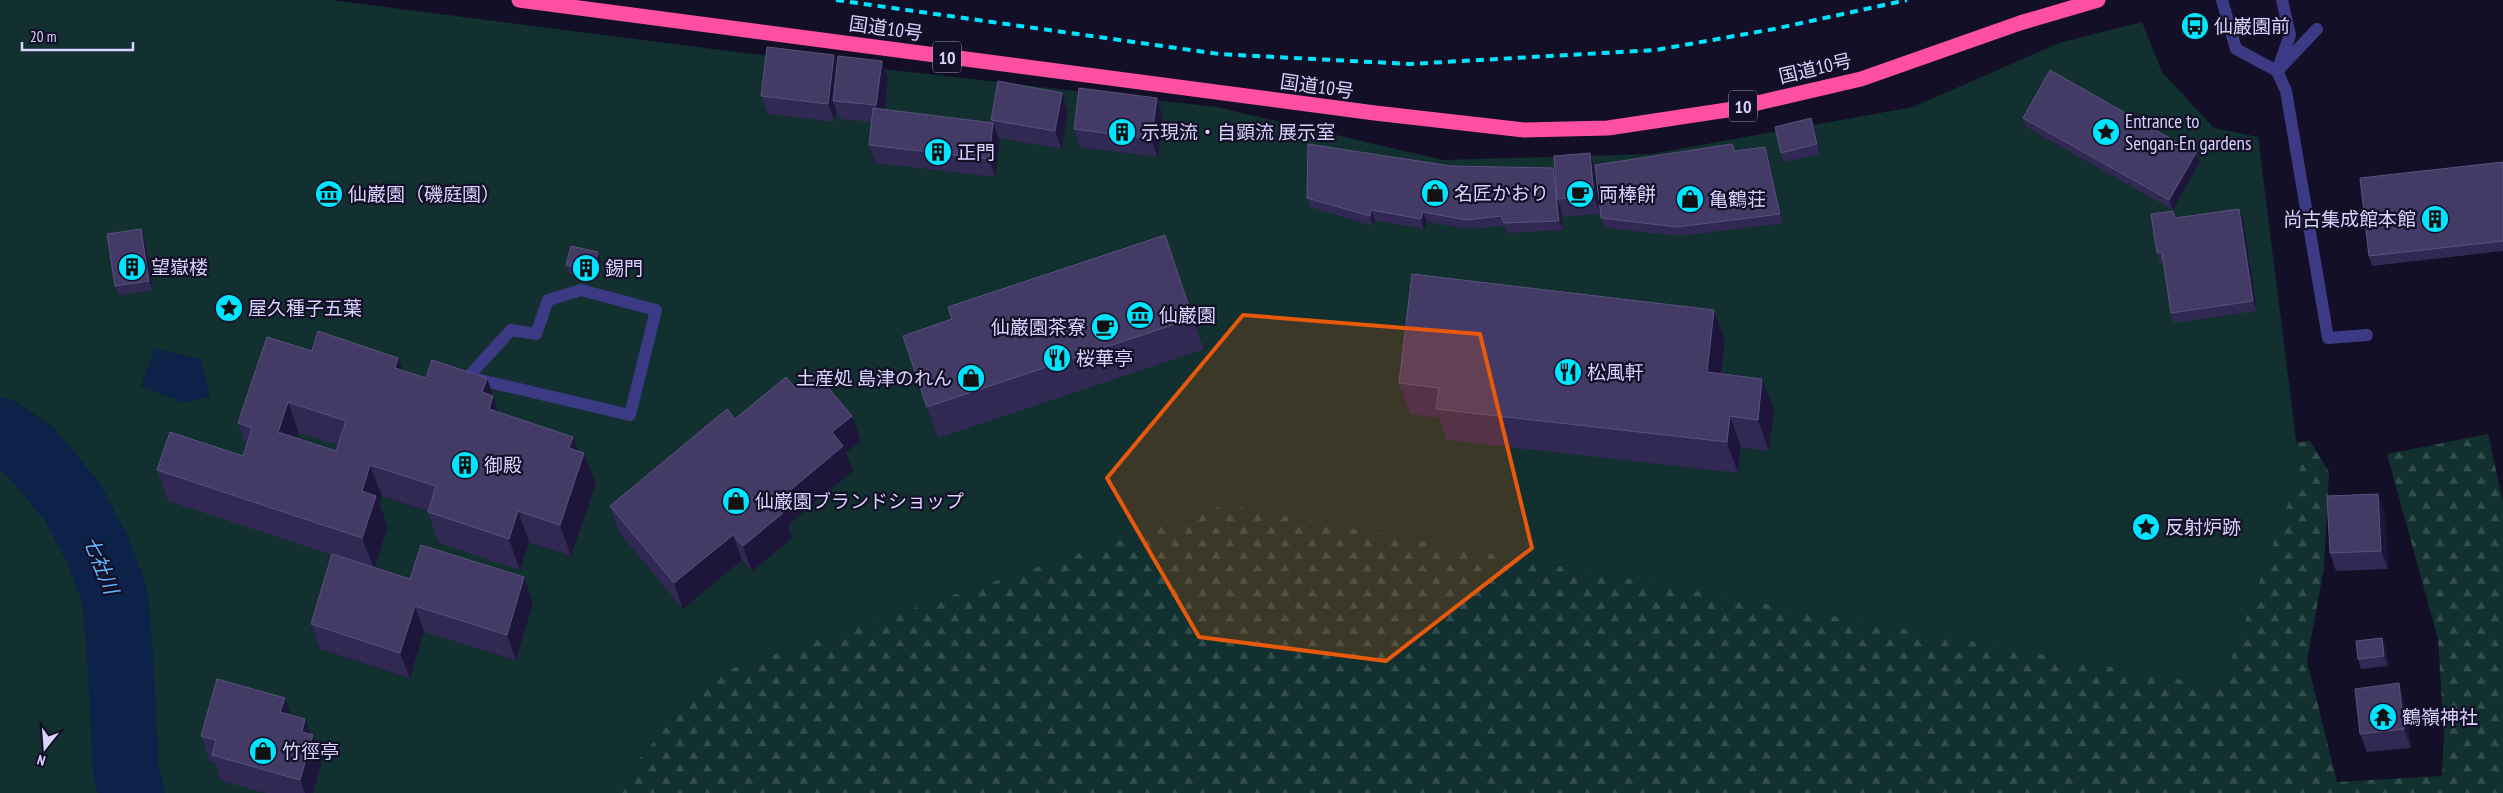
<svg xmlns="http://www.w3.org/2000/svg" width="2503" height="793" font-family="'PT Sans Narrow','Noto Sans JP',sans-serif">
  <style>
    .forest { fill: url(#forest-firs) }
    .garden { fill: #12302f }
    .water { fill: #0c2248 }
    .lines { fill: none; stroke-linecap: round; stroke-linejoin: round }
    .river { stroke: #0c2248; stroke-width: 66 }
    .minor { stroke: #3d3a85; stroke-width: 12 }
    .highway { stroke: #ff4fa3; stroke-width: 15 }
    .rail { stroke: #00e5ff; stroke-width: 4; stroke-dasharray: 8 6; stroke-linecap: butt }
    .wall { fill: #312854; fill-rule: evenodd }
    .shaded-wall { fill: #1d163a }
    .building { fill: #433a66; stroke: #5a527e; fill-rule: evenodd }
    .marked { fill: #e8590c; fill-opacity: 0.2; stroke: #e8590c; stroke-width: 4; stroke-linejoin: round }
    .labels { text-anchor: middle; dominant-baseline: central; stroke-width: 4.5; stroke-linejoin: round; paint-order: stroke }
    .shield { fill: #130f26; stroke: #9e99be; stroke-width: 1 }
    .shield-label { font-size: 18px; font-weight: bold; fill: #d9d4ff }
    .poi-label { font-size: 19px; fill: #d9d4ff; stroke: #130f26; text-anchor: start }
    .street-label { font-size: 19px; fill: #d9d4ff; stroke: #130f26 }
    .water-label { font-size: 20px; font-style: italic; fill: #62b6ff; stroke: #130f26 }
  </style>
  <defs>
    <pattern id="forest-firs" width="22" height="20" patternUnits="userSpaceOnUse" patternTransform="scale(1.25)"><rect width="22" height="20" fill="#12302f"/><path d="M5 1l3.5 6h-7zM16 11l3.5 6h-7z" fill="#344d4e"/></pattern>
  </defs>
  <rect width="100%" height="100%" fill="#130f26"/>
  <path class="forest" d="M2488 434 2503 502V793H362L801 519 2195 454 2310 441 2329 472 2324 568 2307 661 2337 782 2442 776 2444 736 2438 639 2387 454Z"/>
  <path class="garden" d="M0 0H331L760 55 1217 107 1443 160 1651 154 1913 107 2059 43 2142 22 2162 72 2214 128 2258 137 2300 471 2221 687 1225 505 709 676 611 793H0Z"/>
  <path class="water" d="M155 349 201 359 210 396 184 403 141 386Z"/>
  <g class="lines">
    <path class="river" d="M0 431 32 453 72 501 98 551 115 596 120 655 126 773 132 793"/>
    <g class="minor">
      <path d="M2222 0 2236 49 2277 71 2286 91 2328 338 2367 335"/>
      <path d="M2280 68 2317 29"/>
      <path d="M2277 71 2290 35 2282 0"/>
      <path d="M581 290 656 310 630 415 468 377 511 330 536 334 548 300Z"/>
    </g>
    <path class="highway" d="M519 0 1375 113 1524 130 1608 128 1727 110 1861 79 2020 23 2098 0"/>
    <path class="rail" d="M836 0 1219 54 1409 64 1656 50 1774 29 1907 0"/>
  </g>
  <g class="wall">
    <path d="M834 55 837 63 882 61 888 80 885 110 992 122 991 120 1062 93 1068 111 1062 149 999 138 1000 141 995 177 876 163 869 145 872 122 840 119 836 110 835 122 768 114 761 96Z"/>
    <path d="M1157 98 1163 116 1158 157 1080 147 1074 129Z"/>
    <path d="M2023 118 2196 153 2200 162 2173 210 2026 127Z"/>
    <path d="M1815 128 1820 154 1785 162 1781 153Z"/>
    <path d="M1735 151 1768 157 1783 223 1680 236 1605 228 1600 214 1564 217 1560 206 1563 230 1507 233 1505 226 1470 229 1427 222 1424 229 1375 220 1373 226 1310 207 1307 198 1451 166 1553 168 1555 174 1590 153 1596 168Z"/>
    <path d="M2503 162V251L2372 266 2369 256Z"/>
    <path d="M2239 209 2243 218 2257 311 2174 323 2171 313 2163 262 2160 263 2157 253 2176 218Z"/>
    <path d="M141 229 145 239 153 290 119 295 115 286Z"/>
    <path d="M1165 235 1204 349 938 438 927 407 952 319Z"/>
    <path d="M601 262 596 281 570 274 566 265Z"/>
    <path d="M1714 310 1725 341 1722 374 1762 379 1774 409 1769 451 1741 447 1738 473 1447 440 1439 418 1410 414 1399 383Z"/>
    <path d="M312 351 398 358 403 371 498 409 499 413 578 451 584 453 596 484 571 556 529 542 520 570 439 543 428 512V511L382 496 379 503 388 527 374 567 410 579 524 577 533 603 516 660 424 632 410 678 320 649 311 624 332 555 168 501 157 470 243 456 246 446 238 423ZM299 433 338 445 336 451 297 438Z"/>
    <path d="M795 388 852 416 861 441 846 453 853 471 788 525 792 538 752 572 742 560 683 609 619 532 610 506 735 419Z"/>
    <path d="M2378 494 2385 512 2388 569 2336 571 2330 553Z"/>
    <path d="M2386 647 2388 666 2361 669 2358 659Z"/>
    <path d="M2405 702 2411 748 2367 752 2360 734Z"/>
    <path d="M291 715 305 719 311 735H313L322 761 313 793H266L221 781 215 763 210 762 201 736Z"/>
  </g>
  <g class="shaded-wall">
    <path d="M834 55 841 74 833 101 836 110 835 122 828 104Z"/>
    <path d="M882 61 888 80 883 124 876 105Z"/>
    <path d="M1062 93 1068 111 1062 149 1055 131Z"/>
    <path d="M1157 98 1163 116 1158 157 1151 139Z"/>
    <path d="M1811 118 1815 128 1820 154 1817 144Z"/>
    <path d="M993 123 1000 141 995 177 989 159Z"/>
    <path d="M1765 147 1768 157 1783 223 1780 214Z"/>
    <path d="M1590 153 1597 171 1600 214 1594 196Z"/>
    <path d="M2196 153 2200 162 2173 210 2169 200Z"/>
    <path d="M1553 168 1557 178V199L1560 206 1563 230 1559 221Z"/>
    <path d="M2239 209 2243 218 2257 311 2253 301Z"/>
    <path d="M1371 210 1375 220 1373 226 1370 216Z"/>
    <path d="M1423 212 1427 222 1424 229 1421 219Z"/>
    <path d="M141 229 145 239 153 290 149 281Z"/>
    <path d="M1165 235 1176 265 1204 349 1193 318Z"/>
    <path d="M598 252 601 262 596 281 593 272Z"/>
    <path d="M1714 310 1725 341 1718 403 1707 372Z"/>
    <path d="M398 358 410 389 395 368Z"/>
    <path d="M487 378 504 427 500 440 482 392Z"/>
    <path d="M1762 379 1774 409 1769 451 1758 420Z"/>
    <path d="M288 402 299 433 289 463 278 432Z"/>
    <path d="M852 416 861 441 846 453 853 471 788 525 792 538 752 572 743 546 775 503 832 432Z"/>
    <path d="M1730 416 1741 447 1738 473 1727 442Z"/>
    <path d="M573 437 582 461 584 453 596 484 571 556 560 525 569 448Z"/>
    <path d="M370 465 382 496 379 503 388 527 374 569 362 538V491Z"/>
    <path d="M2378 494 2385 512 2388 569 2381 551Z"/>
    <path d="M518 511 529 542 520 570 509 539Z"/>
    <path d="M733 535 742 560 683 609 674 583Z"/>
    <path d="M524 577 533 603 516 660 507 635Z"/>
    <path d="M415 606 424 632 410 678 400 653Z"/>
    <path d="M2382 638 2386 647 2388 666 2384 656Z"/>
    <path d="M2399 683 2405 702 2411 748 2404 729Z"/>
    <path d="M285 698 294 724 280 712Z"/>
    <path d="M305 719 312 738 313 735 322 761 313 793H305L300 780 302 732Z"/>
  </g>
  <g class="building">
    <path d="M767 47 834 55 828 104 761 96Z"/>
    <path d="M838 56 882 61 876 105 833 101Z"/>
    <path d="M2050 70 2196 153 2169 200 2023 118Z"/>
    <path d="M998 81 1062 93 1055 131 991 120Z"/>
    <path d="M1079 88 1157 98 1151 139 1074 129Z"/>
    <path d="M873 108 993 123 989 159 869 145Z"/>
    <path d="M1811 118 1817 144 1781 153 1775 127Z"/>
    <path d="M1308 144 1451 166 1553 168 1559 221 1504 223 1501 216 1466 220 1423 212 1421 219 1371 210 1370 216 1307 198Z"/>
    <path d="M1732 144 1735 151 1765 147 1780 214 1677 227 1601 218 1595 165Z"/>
    <path d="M1590 153 1594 196 1557 199 1554 156Z"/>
    <path d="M2503 162V241L2369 256 2360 178Z"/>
    <path d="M2239 209 2253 301 2171 313 2162 253H2157L2151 214 2173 211 2175 218Z"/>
    <path d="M141 229 149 281 115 286 107 234Z"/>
    <path d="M1165 235 1193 318 927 407 903 336 952 319 948 307Z"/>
    <path d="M571 246 598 252 593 272 566 265Z"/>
    <path d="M1412 274 1714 310 1707 372 1762 379 1758 420 1730 416 1727 442 1436 409 1439 388 1399 383Z"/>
    <path d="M318 331 398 358 395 368 426 378 432 360 487 378 482 392 493 396 489 409 573 437 569 448 584 453 560 525 518 511 509 539 428 512 436 486 370 465 362 491 376 496 362 538 157 470 170 432 243 456 252 428 238 423 267 337 312 351ZM288 402 346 421 336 451 278 432Z"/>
    <path d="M815 372 852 416 832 432 843 446 775 503 783 513 743 546 733 535 674 583 610 506 727 409 735 419 786 377 795 388Z"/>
    <path d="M2378 494 2381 551 2330 553 2327 496Z"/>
    <path d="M421 545 524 577 507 635 415 606 400 653 311 624 332 554 410 579Z"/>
    <path d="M2382 638 2384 656 2358 659 2356 641Z"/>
    <path d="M217 679 285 698 280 712 305 719 302 732 313 735 300 780 212 755 216 740 201 736Z"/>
    <path d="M2399 683 2404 729 2360 734 2355 689Z"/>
  </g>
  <path class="marked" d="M1243 315 1480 334 1532 548 1386 661 1199 637 1107 478Z"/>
  <defs>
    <symbol id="bus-disc" viewBox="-11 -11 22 22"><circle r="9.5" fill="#00e5ff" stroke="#130f26"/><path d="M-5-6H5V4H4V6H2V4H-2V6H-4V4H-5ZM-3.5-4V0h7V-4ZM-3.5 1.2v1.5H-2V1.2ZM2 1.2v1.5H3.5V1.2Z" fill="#111"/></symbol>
    <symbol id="building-disc" viewBox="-11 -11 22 22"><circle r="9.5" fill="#00e5ff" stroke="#130f26"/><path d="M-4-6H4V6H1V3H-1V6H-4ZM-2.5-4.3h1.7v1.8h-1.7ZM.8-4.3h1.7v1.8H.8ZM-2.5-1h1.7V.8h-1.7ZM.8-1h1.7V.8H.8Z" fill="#111"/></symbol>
    <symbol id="sight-disc" viewBox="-11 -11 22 22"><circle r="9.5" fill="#00e5ff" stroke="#130f26"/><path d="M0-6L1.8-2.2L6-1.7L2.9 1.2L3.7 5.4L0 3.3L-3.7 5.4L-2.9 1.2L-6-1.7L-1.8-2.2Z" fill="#111"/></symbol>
    <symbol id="shop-disc" viewBox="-11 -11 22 22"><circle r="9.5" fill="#00e5ff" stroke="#130f26"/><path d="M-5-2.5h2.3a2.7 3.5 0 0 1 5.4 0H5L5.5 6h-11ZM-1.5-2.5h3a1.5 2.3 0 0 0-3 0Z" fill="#111"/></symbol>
    <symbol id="museum-disc" viewBox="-11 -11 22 22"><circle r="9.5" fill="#00e5ff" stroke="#130f26"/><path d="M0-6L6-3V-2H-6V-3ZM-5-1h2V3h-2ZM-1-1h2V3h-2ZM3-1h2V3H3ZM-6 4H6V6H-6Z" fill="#111"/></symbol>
    <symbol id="cafe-disc" viewBox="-11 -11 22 22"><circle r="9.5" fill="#00e5ff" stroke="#130f26"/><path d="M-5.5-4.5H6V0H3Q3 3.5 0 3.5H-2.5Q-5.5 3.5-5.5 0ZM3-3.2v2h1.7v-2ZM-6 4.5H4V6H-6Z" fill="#111"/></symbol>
    <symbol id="restaurant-disc" viewBox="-11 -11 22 22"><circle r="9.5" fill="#00e5ff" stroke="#130f26"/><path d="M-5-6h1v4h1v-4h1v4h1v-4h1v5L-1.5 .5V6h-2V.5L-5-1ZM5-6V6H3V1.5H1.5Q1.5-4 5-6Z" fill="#111"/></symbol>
    <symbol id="temple-disc" viewBox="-11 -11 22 22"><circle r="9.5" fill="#00e5ff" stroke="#130f26"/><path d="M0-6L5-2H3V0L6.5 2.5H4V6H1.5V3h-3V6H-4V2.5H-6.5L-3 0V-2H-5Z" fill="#111"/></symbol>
  </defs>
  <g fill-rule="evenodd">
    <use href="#bus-disc" x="2179" y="10" width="32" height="32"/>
    <use href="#building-disc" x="1106" y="116" width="32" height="32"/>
    <use href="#sight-disc" x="2090" y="116" width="32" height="32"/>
    <use href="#building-disc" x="922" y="136" width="32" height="32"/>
    <use href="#shop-disc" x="1419" y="177" width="32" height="32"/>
    <use href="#museum-disc" x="313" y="178" width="32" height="32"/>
    <use href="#cafe-disc" x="1564" y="178" width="32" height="32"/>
    <use href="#shop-disc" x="1674" y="183" width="32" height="32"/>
    <use href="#building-disc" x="2419" y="203" width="32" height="32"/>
    <use href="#building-disc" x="116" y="251" width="32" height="32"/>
    <use href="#building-disc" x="570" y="252" width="32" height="32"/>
    <use href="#sight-disc" x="213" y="292" width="32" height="32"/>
    <use href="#museum-disc" x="1124" y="299" width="32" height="32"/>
    <use href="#cafe-disc" x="1089" y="311" width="32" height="32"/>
    <use href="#restaurant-disc" x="1041" y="342" width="32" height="32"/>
    <use href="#restaurant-disc" x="1552" y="356" width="32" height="32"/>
    <use href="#shop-disc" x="955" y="362" width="32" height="32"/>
    <use href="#building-disc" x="449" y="449" width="32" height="32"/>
    <use href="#shop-disc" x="720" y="485" width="32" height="32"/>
    <use href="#sight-disc" x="2130" y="511" width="32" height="32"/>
    <use href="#temple-disc" x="2367" y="701" width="32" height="32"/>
    <use href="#shop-disc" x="247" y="735" width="32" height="32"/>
  </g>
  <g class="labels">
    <g class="shield">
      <rect x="933" y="41.5" width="28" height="31" rx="4"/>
      <rect x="1729" y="90.5" width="28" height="31" rx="4"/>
    </g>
    <g class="shield-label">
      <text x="947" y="57">10</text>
      <text x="1743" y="106">10</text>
    </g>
    <g class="poi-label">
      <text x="2214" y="26">仙巌園前</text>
      <text x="2125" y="121">Entrance to<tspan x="2125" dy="22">Sengan-En gardens</tspan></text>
      <text x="1141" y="132">示現流・自顕流 展示室</text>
      <text x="957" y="152">正門</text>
      <text x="1454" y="193">名匠かおり</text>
      <text x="348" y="194">仙巌園（磯庭園）</text>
      <text x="1599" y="194">両棒餅</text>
      <text x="1709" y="199">亀鶴荘</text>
      <text x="2416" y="219" text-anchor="end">尚古集成館本館</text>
      <text x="151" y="267">望嶽楼</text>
      <text x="605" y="268">錫門</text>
      <text x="248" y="308">屋久種子五葉</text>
      <text x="1159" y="315">仙巌園</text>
      <text x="1086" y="327" text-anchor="end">仙巌園茶寮</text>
      <text x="1076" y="358">桜華亭</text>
      <text x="1587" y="372">松風軒</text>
      <text x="952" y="378" text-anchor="end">土産処 島津のれん</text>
      <text x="484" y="465">御殿</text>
      <text x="755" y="501">仙巌園ブランドショップ</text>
      <text x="2165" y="527">反射炉跡</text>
      <text x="2402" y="717">鶴嶺神社</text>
      <text x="282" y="751">竹徑亭</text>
    </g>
    <g class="street-label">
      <text transform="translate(886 28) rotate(8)">国道10号</text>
      <text transform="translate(1815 68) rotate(-13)">国道10号</text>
      <text transform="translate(1317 86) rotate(8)">国道10号</text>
    </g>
    <g class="water-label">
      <text transform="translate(101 565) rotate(68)">七社川</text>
    </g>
  </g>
  <g transform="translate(45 748) rotate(197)" stroke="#130f26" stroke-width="4" paint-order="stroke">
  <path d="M0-4L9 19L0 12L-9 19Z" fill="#d9d4ff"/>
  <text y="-8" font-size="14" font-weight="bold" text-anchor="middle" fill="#d9d4ff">N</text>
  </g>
  <path d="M22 42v8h111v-8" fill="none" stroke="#d9d4ff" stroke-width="2.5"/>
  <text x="30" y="42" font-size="15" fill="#d9d4ff" stroke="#130f26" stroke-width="4" paint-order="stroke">20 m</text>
</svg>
